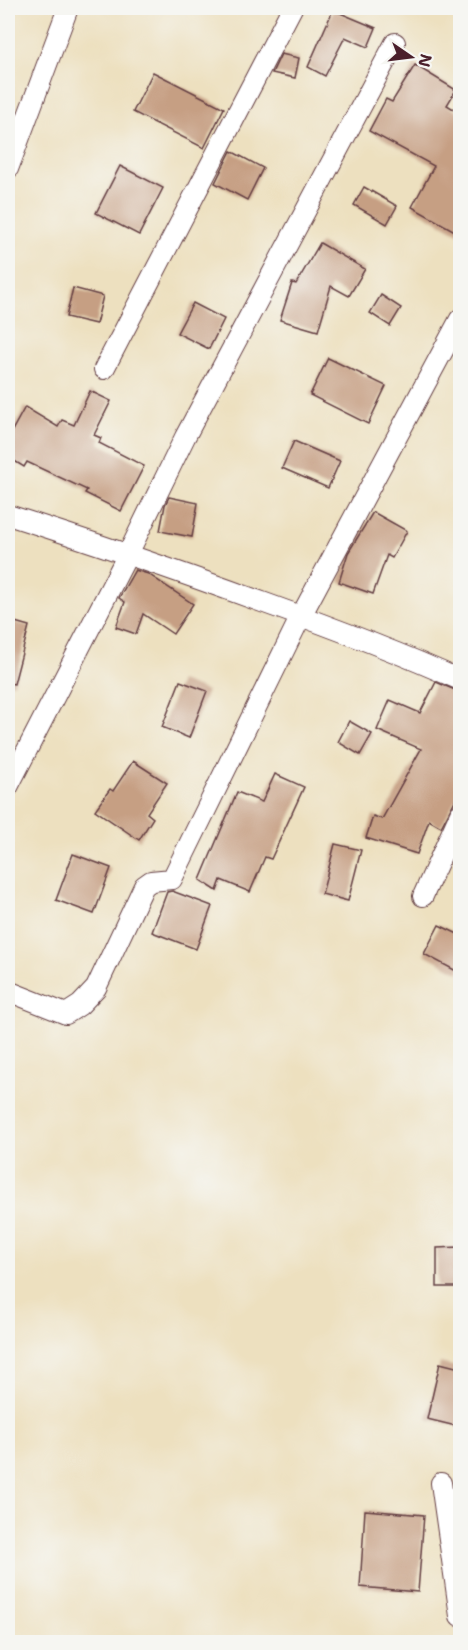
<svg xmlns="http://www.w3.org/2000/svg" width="468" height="1650" font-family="'Shantell Sans',sans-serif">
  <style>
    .building { fill: #c69f83 }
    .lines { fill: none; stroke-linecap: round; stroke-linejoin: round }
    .minor-casing { stroke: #623c41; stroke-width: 22 }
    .minor { stroke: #fff; stroke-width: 20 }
  </style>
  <rect width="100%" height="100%" fill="#f6f6f2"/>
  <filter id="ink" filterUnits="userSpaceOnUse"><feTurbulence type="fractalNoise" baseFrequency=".0167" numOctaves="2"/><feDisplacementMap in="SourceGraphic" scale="12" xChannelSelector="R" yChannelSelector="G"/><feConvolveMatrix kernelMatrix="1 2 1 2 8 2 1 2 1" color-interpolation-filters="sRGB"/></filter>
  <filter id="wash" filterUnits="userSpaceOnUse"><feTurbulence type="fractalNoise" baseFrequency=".008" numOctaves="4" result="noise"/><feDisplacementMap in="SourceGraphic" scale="24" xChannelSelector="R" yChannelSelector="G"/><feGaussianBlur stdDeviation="1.35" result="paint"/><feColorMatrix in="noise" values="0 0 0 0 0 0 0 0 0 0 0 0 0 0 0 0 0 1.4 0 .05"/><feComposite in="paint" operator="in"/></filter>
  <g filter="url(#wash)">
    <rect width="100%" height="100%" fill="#ede0bf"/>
    <g id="blocks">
      <g class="building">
        <path d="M333 10 376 28 368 47 345 37 325 76 308 67Z"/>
        <path d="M281 54 299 58 295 78 272 73Z"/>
        <path d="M415 65 456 90 447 105 460 113V234L412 207 434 166 369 131 386 99 392 102Z"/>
        <path d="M153 72 224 108 204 148 133 112Z"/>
        <path d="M231 151 263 168 247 200 215 183Z"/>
        <path d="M120 166 163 188 139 235 96 213Z"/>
        <path d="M364 187 397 206 387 224 354 205Z"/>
        <path d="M320 243 365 269 349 296 331 286 318 331 280 320 292 283 296 284Z"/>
        <path d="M73 288 103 296 96 324 66 317Z"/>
        <path d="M381 295 401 308 390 326 370 313Z"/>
        <path d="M193 303 224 319 209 349 177 333Z"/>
        <path d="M328 358 386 386 368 424 310 395Z"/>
        <path d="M90 391 111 401 94 435 101 438 99 443 144 466 121 511 85 493 87 490 27 462 24 467 8 457V438L25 407 58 427 62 420 74 425Z"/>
        <path d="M294 441 340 461 328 488 282 468Z"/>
        <path d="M169 497 198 503 192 537 160 531 165 505Z"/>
        <path d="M373 512 407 531 392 558 387 555 373 594 339 582 348 553Z"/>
        <path d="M135 570 148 574 193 604 173 634 143 614 136 634 116 627 125 602 119 598Z"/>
        <path d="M8 620 29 626 14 684 8 683Z"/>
        <path d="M180 681 207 691 189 738 162 727Z"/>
        <path d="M436 682 460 692V791L441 827 429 820 417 854 366 838 373 816 382 819 421 749 377 730 390 700 420 713Z"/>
        <path d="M349 721 372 734 360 755 338 742Z"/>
        <path d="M133 761 167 783 147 813 153 818 139 840 95 810 110 789 113 791Z"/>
        <path d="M275 774 304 787 271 859 265 857 250 892 221 880 217 891 200 880 237 792 262 802Z"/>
        <path d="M335 844 361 850 348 901 322 894Z"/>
        <path d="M73 854 111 868 94 914 56 900Z"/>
        <path d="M172 891 212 906 196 949 152 932 167 892Z"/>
        <path d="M439 925 460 935V973L424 954Z"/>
        <path d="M460 1247V1287H437V1248Z"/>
        <path d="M440 1363 460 1368V1427L427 1419Z"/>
        <path d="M365 1510 424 1515 418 1592 360 1587Z"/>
      </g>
    </g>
  </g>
  <g filter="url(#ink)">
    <use href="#blocks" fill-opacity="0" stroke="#623c41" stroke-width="1.5"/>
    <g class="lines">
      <defs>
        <g id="minor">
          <path d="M8 169 68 8"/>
          <path d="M104 369 292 8"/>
          <path d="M8 515C93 542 177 571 262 602 329 626 396 651 460 680"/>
          <path d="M8 787 128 554 185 437 395 43"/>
          <path d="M423 896 460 814"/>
          <path d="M8 991 66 1014 80 1005 96 988 144 886 151 881 172 879 301 616 460 319"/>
          <path d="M441 1483 460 1616"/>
        </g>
      </defs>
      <use href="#minor" class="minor-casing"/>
      <use href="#minor" class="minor"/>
    </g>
  </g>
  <rect width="468" height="1650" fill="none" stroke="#f6f6f2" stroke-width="30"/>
  <g transform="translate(411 57) rotate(104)" stroke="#f6f6f2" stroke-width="4.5" paint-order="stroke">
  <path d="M0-4.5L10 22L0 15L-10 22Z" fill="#4a1f2b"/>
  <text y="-9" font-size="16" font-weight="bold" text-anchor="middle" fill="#4a1f2b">N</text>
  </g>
</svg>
